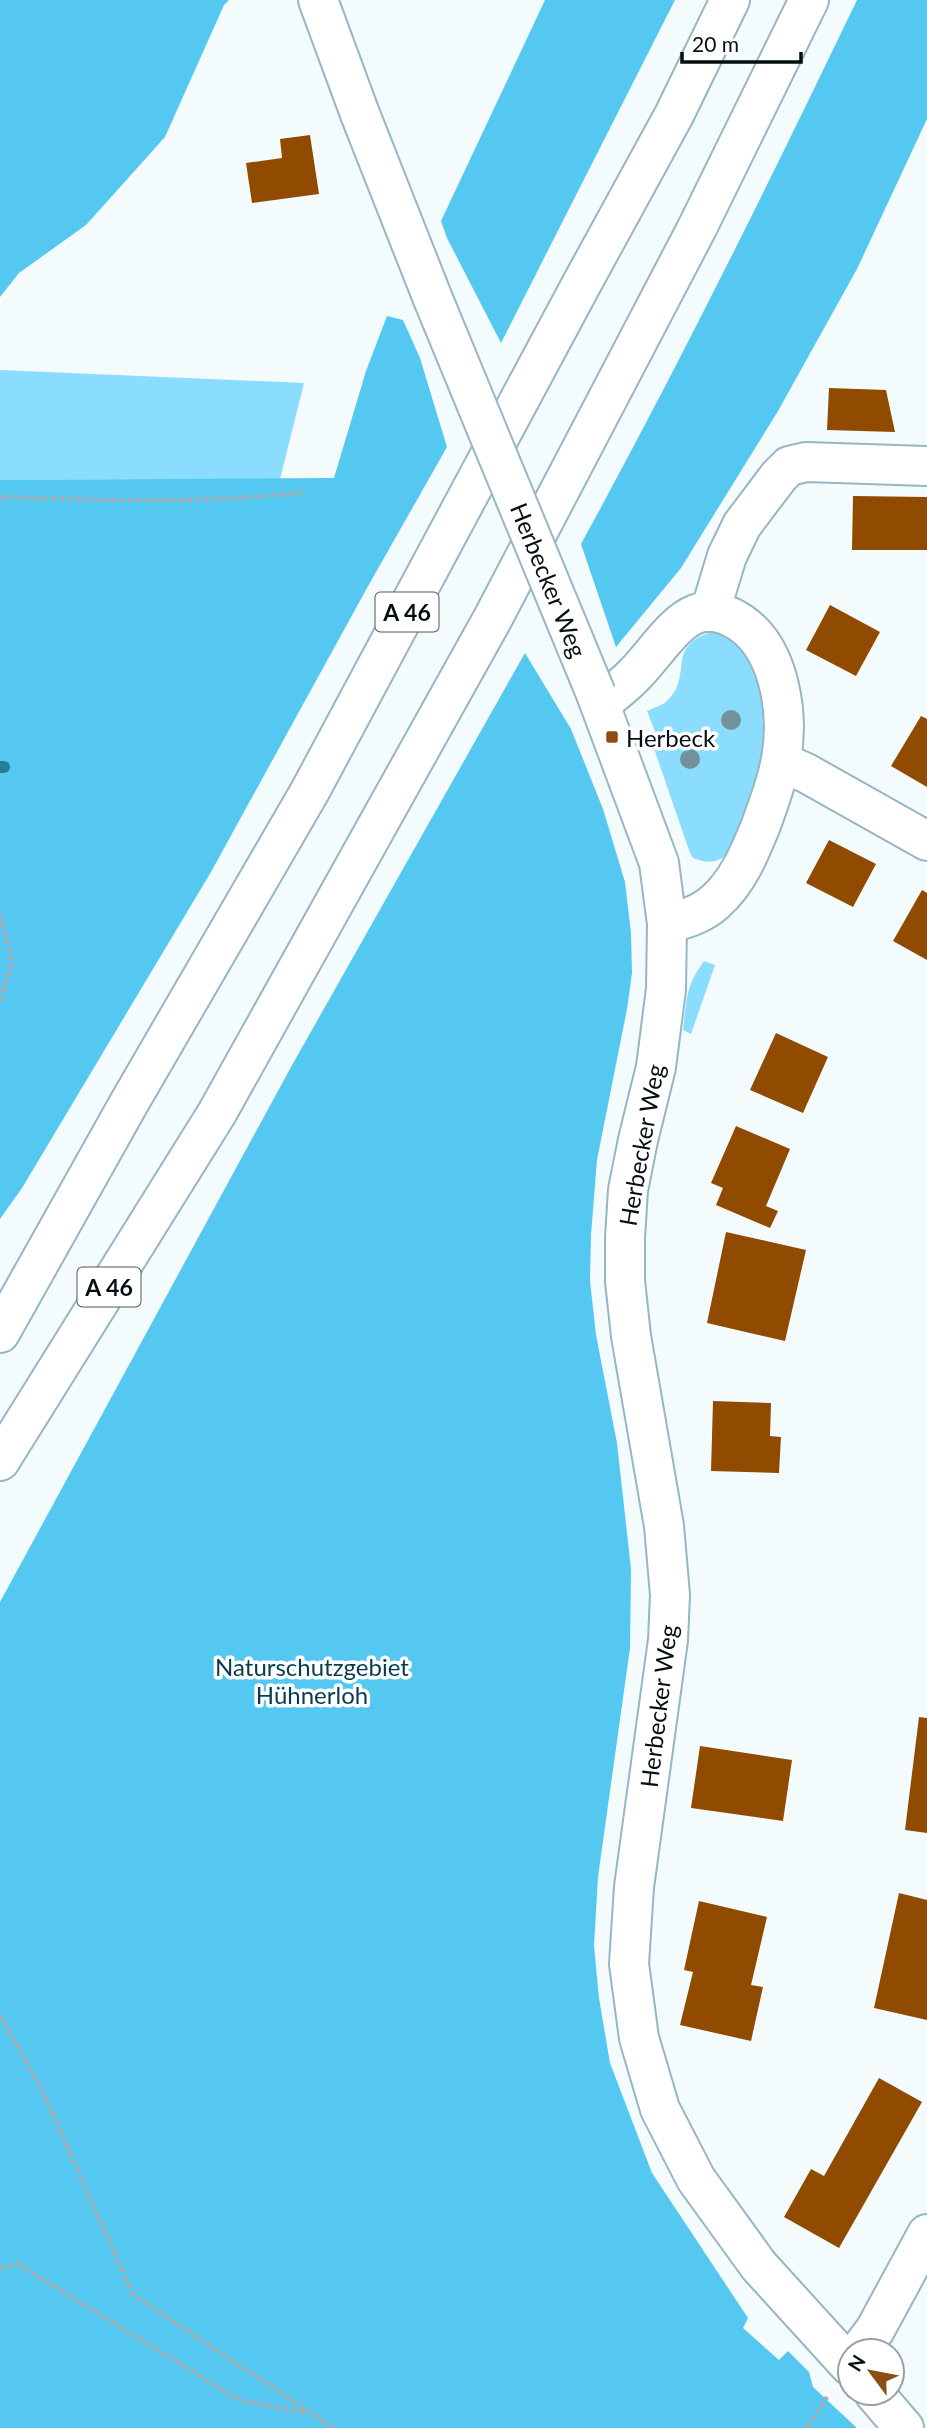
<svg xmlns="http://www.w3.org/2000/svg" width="927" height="2428" font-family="Lato,sans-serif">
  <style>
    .green { fill: #8addfe }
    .forest { fill: #55c8f1 }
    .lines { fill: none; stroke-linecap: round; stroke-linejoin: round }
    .stream { stroke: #267d9b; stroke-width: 12 }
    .building { fill: #914b01 }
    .minor-casing { stroke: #97b6c4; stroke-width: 42 }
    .motorway-casing { stroke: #97b6c4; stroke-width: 42 }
    .path { stroke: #a6aeb1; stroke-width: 4.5; stroke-dasharray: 5 3.5; stroke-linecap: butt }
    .minor { stroke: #fff; stroke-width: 38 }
    .motorway { stroke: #fff; stroke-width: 38 }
    .minor-bridge-casing { stroke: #97b6c4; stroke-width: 42; stroke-linecap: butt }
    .minor-bridge { stroke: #fff; stroke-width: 38 }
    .tree { fill: #71929c }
    .poi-dot { fill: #8d4d15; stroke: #fff; stroke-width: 2.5 }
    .labels { text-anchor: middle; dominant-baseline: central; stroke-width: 7; stroke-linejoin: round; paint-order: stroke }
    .shield { fill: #fff; stroke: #4f565a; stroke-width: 2 }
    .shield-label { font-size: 23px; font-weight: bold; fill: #040e13 }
    .street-label { font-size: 24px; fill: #040e13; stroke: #fff }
    .poi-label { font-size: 24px; fill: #040e13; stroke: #fff; text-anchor: start }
    .park-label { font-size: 24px; fill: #063c4d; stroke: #fff }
  </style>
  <rect width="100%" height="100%" fill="#f4fbfd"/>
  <g class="green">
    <path d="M0 370 304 383 280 479 0 480Z"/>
    <path d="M714 631 737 640 759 673 766 721V761L730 853C717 863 708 864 693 858L690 853 650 737 656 734 647 711C653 708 662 706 667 701 695 674 663 647 714 631Z"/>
    <path d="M704 961 715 965 691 1034 683 1030C687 999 685 987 704 961Z"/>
  </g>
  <g class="forest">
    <path d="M0 0H229L224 5 165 137 86 225 19 273 0 297Z"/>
    <path d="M545 0H675L501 343 447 238 441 221Z"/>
    <path d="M857 0H927V119L857 269 778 411 681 568 616 647 581 544C679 365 769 183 857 0Z"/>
    <path d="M387 316 403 320 420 358 447 447 367 588 211 872 22 1188 0 1219V480L334 478 366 371Z"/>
    <path d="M525 653 571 729 603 809 625 882 631 933 632 973 627 1009 597 1160 591 1235 590 1281 596 1335 617 1443 631 1569 630 1648 598 1877 594 1946 599 1998 610 2063 652 2173 748 2318 743 2328 779 2360 788 2351 809 2372 813 2387 857 2428H0V1602L291 1067Z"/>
  </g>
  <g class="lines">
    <path class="stream" d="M0 767H4"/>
  </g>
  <g class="building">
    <path d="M310 135 319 194 252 203 246 163 282 158 280 139Z"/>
    <path d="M829 388 886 390 895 432 827 430Z"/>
    <path d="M853 496 927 497V550H852Z"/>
    <path d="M830 605 880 632 856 676 806 650Z"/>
    <path d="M921 716 927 719V787L891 766Z"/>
    <path d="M829 840 876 864 853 907 806 883Z"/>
    <path d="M922 890 927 893V960L893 941Z"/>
    <path d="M776 1033 828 1057 803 1113 750 1090Z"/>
    <path d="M736 1126 790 1149 766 1206 778 1211 770 1228 716 1205 723 1188 711 1183Z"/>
    <path d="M726 1232 806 1250 785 1341 707 1323Z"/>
    <path d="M713 1401 771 1403 770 1436 781 1437 779 1473 711 1471Z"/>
    <path d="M919 1717 927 1718V1833L905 1830Z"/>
    <path d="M700 1746 792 1760 783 1821 691 1808Z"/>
    <path d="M899 1893 927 1900V2020L874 2008Z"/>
    <path d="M699 1901 767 1917 751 1985 763 1987 751 2041 680 2025 693 1972 684 1970Z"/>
    <path d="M879 2078 922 2102 839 2248 784 2217 811 2169 824 2176Z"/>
  </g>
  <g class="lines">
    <defs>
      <g id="minor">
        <path d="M318 0 360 114 433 299"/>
        <path d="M710 612 727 556 742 525 779 476 789 466 806 462 927 466"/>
        <path d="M596 694 659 863 667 924 666 989 656 1067 638 1140 628 1190 625 1238V1281L631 1336 664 1526 670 1595 668 1640 634 1887 629 1964 639 2038 660 2109 696 2179 759 2266 850 2366"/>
        <path d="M600 704C613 694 625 685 636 673 653 656 674 622 696 614 712 608 728 614 741 623 781 651 790 718 780 764 776 785 768 805 761 825 750 852 738 882 715 902 702 914 685 919 667 924"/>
        <path d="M781 762 806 773 927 841"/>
        <path d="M859 2351 875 2330 927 2234"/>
        <path d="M874 2393 904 2428"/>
      </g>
      <g id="motorway">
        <path d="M0 1333 129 1103 310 791 581 285 674 115 730 0"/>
        <path d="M0 1461 217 1113 493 618 697 228 809 0"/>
      </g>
    </defs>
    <use href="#minor" class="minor-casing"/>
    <use href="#motorway" class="motorway-casing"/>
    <g class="path">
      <path d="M0 497C101 500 204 504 304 492"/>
      <path d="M0 914 12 962 0 1002"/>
      <path d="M0 2015 42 2090 133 2295 334 2428"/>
      <path d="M0 2268 18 2264 239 2400 308 2413"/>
      <path d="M807 2428 827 2397"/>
    </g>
    <use href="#minor" class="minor"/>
    <use href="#motorway" class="motorway"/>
    <defs>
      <path id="minor-bridge" d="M433 299 596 694"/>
    </defs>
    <use href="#minor-bridge" class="minor-bridge-casing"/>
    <use href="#minor-bridge" class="minor-bridge"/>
  </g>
  <g class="tree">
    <circle cx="731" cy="720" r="10"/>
    <circle cx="690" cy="759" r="10"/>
  </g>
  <rect class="poi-dot" x="605" y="730" width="14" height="14" rx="3.5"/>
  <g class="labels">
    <g class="shield">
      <rect x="375.5" y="592.5" width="63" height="39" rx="5"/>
      <rect x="77.5" y="1267.5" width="63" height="39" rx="5"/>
    </g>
    <g class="shield-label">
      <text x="407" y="612">A 46</text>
      <text x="109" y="1287">A 46</text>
    </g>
    <g class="street-label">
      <text transform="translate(549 580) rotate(68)">Herbecker Weg</text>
      <text transform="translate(641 1145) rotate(-80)">Herbecker Weg</text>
      <text transform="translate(658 1706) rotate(-83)">Herbecker Weg</text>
    </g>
    <g class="poi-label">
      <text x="626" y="737">Herbeck</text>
    </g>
    <g class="park-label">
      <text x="312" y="1666">Naturschutzgebiet<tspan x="312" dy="28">Hühnerloh</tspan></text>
    </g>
  </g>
  <g transform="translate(871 2372) rotate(302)"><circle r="33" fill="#ffffff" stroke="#9b9fa1" stroke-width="2"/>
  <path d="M0-5L12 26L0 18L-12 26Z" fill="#8d4d15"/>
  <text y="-10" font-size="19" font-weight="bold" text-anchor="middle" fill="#040e13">N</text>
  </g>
  <path d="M682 52v10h119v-10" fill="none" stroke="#040e13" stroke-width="3.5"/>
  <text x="692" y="52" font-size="21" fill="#040e13" stroke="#ffffff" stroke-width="5" paint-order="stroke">20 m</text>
</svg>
